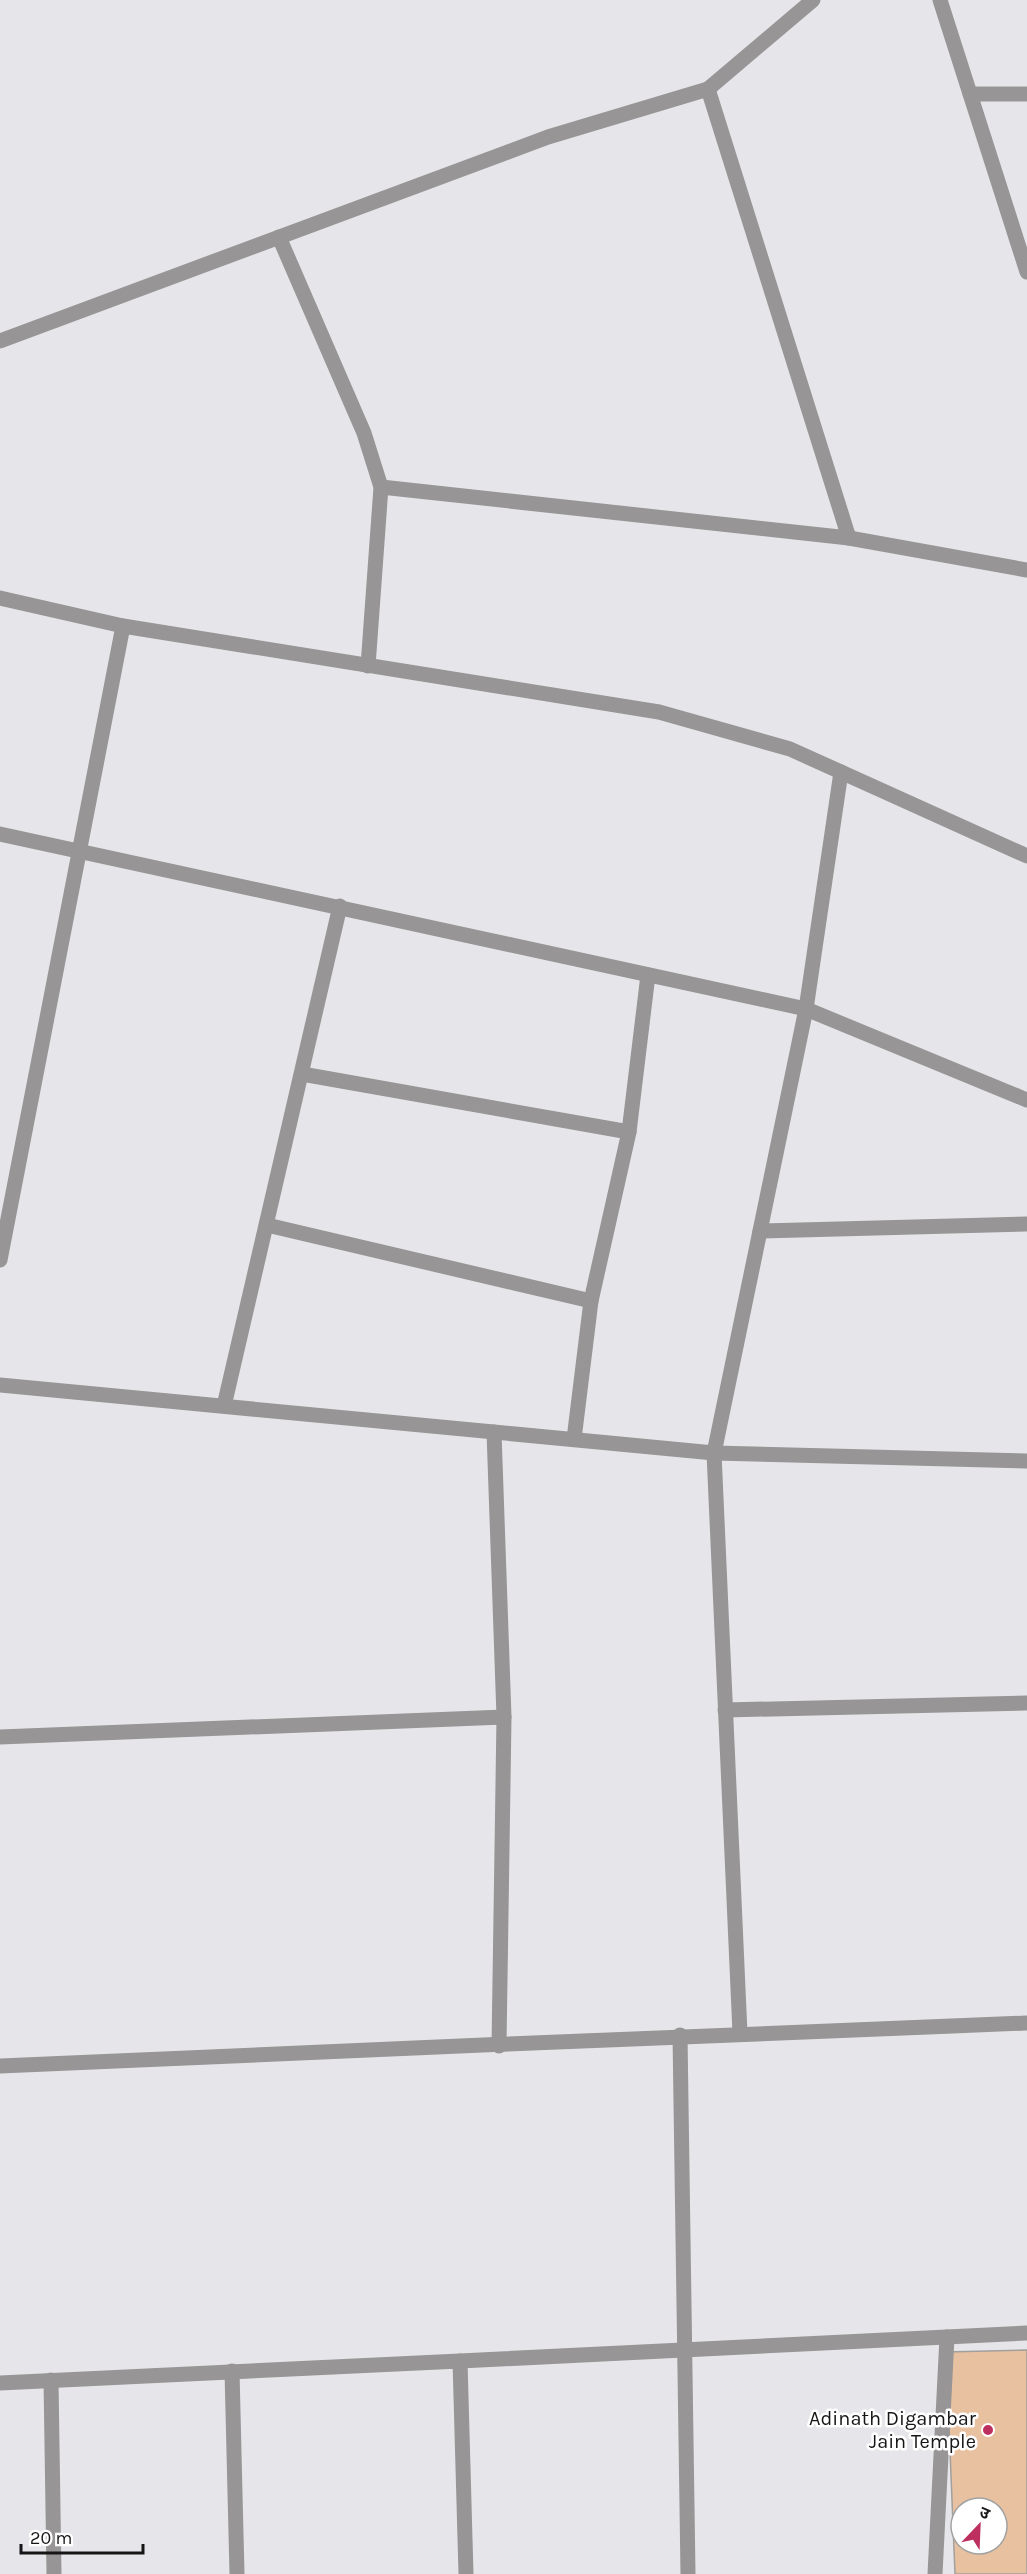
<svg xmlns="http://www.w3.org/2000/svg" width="1027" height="2574" font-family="Karla,'Noto Sans Devanagari',sans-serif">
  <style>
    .building { fill: #e8c1a1; stroke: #a29f9d; stroke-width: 1.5; fill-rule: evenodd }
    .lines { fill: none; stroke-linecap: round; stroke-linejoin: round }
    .minor { stroke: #979595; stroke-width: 15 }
    .tertiary { stroke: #979595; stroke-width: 15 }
    .poi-dot { fill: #bd2f5e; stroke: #fff; stroke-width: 2 }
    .labels { text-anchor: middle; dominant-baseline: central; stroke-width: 5; stroke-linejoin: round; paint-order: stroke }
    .poi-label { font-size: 20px; fill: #161617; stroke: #fff; text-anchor: end }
  </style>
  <rect width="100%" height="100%" fill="#e6e6ea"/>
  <path class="building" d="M1027 2350V2574H955L946 2352ZM961 2508H997V2544H961Z"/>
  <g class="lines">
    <g class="minor">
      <path d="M708 89 849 538"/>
      <path d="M970 94H1027"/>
      <path d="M279 237 364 433 381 487 368 666"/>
      <path d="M0 341 548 137 708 89 813 0"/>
      <path d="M381 487 849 538 1027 570"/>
      <path d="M0 598 123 626 659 712 790 749 1027 856"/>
      <path d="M0 834 806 1009 1027 1100"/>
      <path d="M302 1074 629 1132"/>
      <path d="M267 1225 591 1301"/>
      <path d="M760 1231 1027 1224"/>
      <path d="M0 1260 123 626"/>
      <path d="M0 1385 714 1453 1027 1461"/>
      <path d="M224 1406 340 906"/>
      <path d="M494 1432 504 1717 499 2046"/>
      <path d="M574 1439 591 1301 629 1132 648 975"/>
      <path d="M725 1710 1027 1703"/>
      <path d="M0 1737 504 1717"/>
      <path d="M740 2033 714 1453 806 1009 841 772"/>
      <path d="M680 2035 688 2574"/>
      <path d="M0 2066C342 2052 685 2035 1027 2023"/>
      <path d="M460 2361 1027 2333"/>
      <path d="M232 2371 237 2574"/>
      <path d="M51 2380 54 2574"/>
      <path d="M0 2383 460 2361 466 2574"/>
      <path d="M935 2574 947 2337"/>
    </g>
    <path class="tertiary" d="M940 0 1027 272"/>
  </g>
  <circle class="poi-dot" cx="988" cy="2430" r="6"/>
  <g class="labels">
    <g class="poi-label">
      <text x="976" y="2418">Adinath Digambar<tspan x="976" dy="23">Jain Temple</tspan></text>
    </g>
  </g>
  <g transform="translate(979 2526) rotate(23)"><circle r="28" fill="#ffffff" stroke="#a2a2a2" stroke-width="1.5"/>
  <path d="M0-4.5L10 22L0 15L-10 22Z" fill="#bd2f5e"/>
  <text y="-9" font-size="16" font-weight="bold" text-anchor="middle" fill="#161617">उ</text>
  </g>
  <path d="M21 2544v9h122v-9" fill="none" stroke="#161617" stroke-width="3"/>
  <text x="30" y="2544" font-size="18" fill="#161617" stroke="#ffffff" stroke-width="4.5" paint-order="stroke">20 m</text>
</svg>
